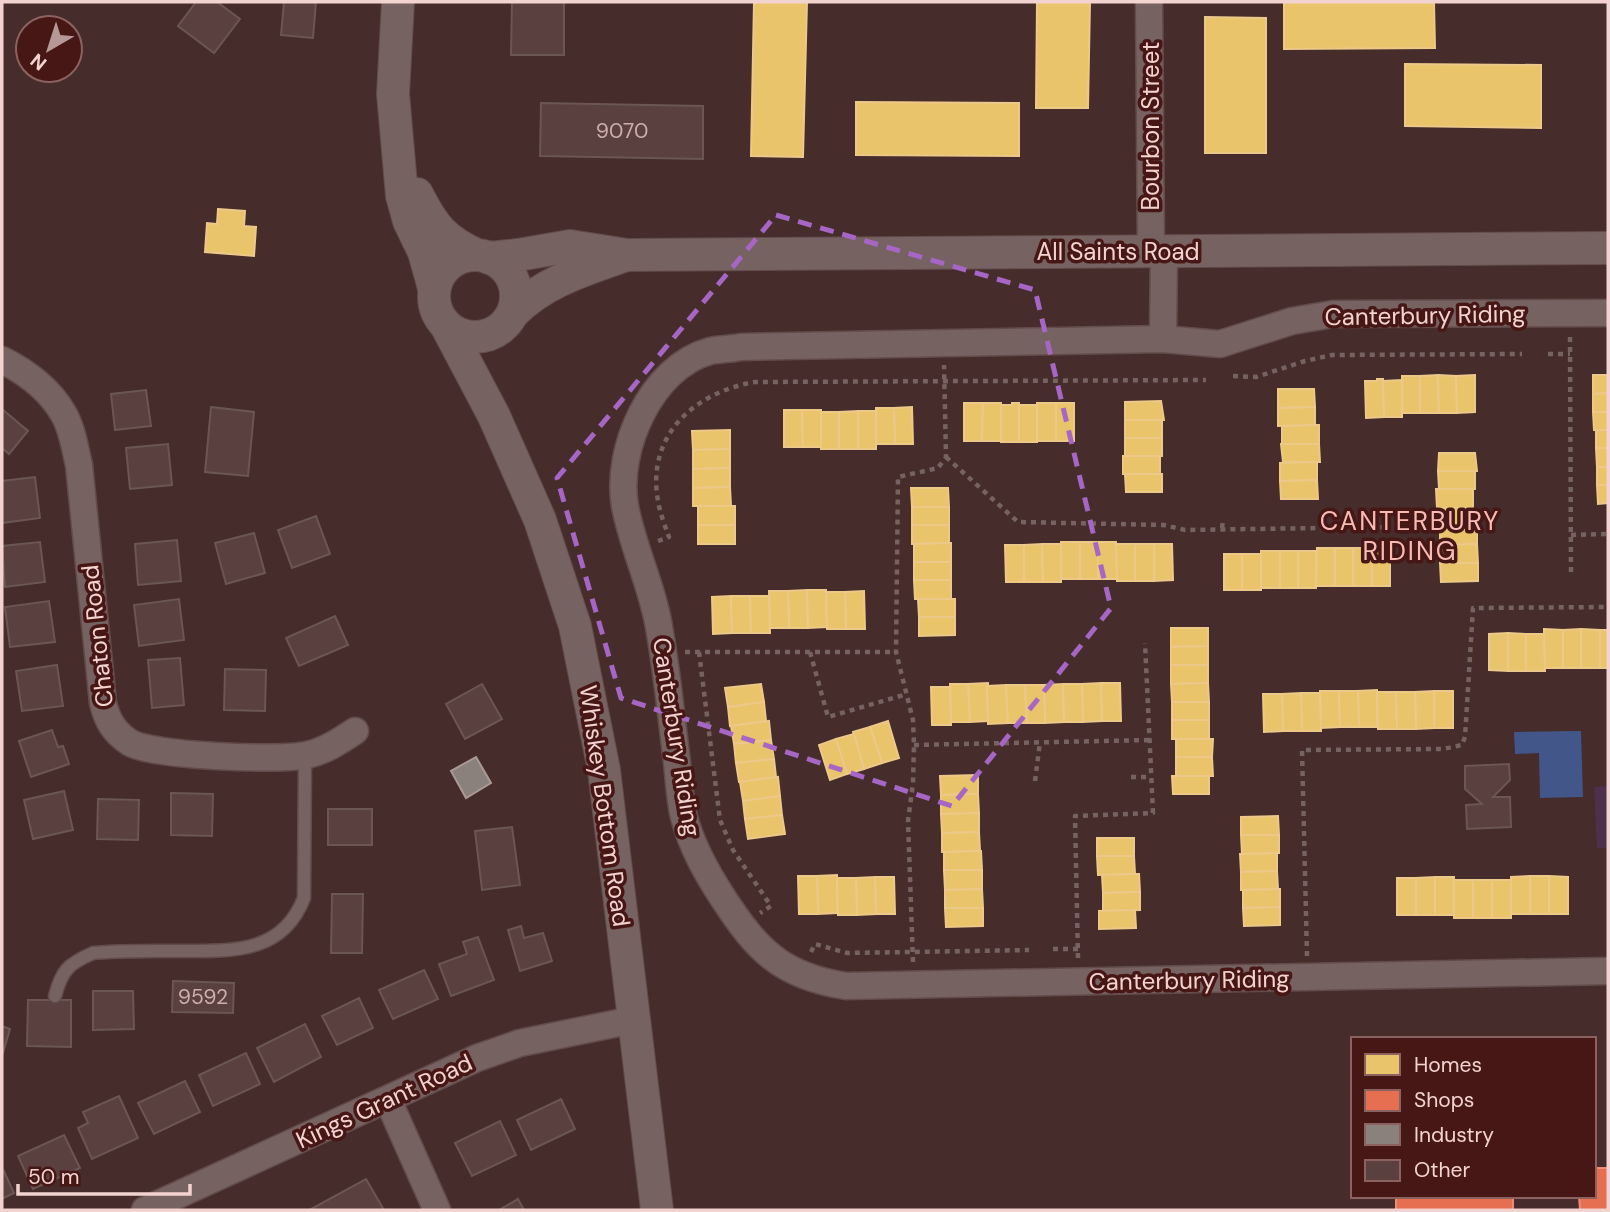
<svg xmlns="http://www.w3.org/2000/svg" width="1610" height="1212" font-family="'DM Sans',sans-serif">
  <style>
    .green { fill: #4d304b }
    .water { fill: #425689 }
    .homes { fill: #e9c46a; stroke: #ecc889; stroke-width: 2 }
    .shops { fill: #e76f51; stroke: #eb8d77; stroke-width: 2 }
    .industry { fill: #8a817c; stroke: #aa9a95; stroke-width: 2 }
    .building { fill: #5a4140; stroke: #6b5654; stroke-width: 2 }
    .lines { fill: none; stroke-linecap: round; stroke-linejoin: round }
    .service-casing { stroke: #624b4a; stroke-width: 15 }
    .minor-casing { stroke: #624b4a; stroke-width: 29 }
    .tertiary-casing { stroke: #624b4a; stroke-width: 34 }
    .path { stroke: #766361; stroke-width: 4.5; stroke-dasharray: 5 5; stroke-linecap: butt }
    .service { stroke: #766261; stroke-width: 12 }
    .minor { stroke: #766261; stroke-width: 26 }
    .tertiary { stroke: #766261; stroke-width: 32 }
    .marked { fill: none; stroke: #a566c5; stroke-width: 5; stroke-dasharray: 14 9; stroke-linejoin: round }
    .labels { text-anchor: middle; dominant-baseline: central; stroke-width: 7; stroke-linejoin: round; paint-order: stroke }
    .number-label { font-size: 21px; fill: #cdaeac }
    .street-label { font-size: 24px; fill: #f3d3d0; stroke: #461715 }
    .neighbourhood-label { font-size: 26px; letter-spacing: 2px; fill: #f8bbb4; stroke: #461715 }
  </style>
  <rect width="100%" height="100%" fill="#462c2a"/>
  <path class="green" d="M1608 786V848H1597L1594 787Z"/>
  <path class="water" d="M1581 731 1583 797 1540 798 1539 753 1515 754 1514 732Z"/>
  <g class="homes">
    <path d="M754 2H807L803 157 751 156Z"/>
    <path d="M1037 2H1090L1088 108H1036Z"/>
    <path d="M1284 2H1434L1435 48 1284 49Z"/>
    <path d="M1205 17 1266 18V153H1205Z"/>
    <path d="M1405 64 1541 65V128L1405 126Z"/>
    <path d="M856 102 1019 103V156L856 155Z"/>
    <path d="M218 209 245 211 244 226 256 227 254 256 205 252 207 223 217 224Z"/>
    <path d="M1438 375 1439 413H1420V376Z"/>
    <path d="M1438 375 1456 376 1457 413H1439Z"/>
    <path d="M1475 375V412L1457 413 1456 376Z"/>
    <path d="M1593 375H1608V393L1593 394Z"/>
    <rect x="1402" y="376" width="18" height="37"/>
    <path d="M1377 379H1383L1384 417 1366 418 1365 381H1377Z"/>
    <path d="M1402 380V417H1384L1383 381Z"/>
    <path d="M1278 389H1314L1315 407 1278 408Z"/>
    <path d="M1608 393V412H1593V394Z"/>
    <path d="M1161 401 1164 420H1125V402Z"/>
    <path d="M964 403H983L982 441H964Z"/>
    <path d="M983 403H1001V441H982Z"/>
    <path d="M1012 403H1019V442H1001V405H1012Z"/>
    <rect x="1037" y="403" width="19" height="38"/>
    <rect x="1056" y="403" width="18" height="38"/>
    <rect x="1019" y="405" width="18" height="37"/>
    <path d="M912 407 913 444H895L894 408Z"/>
    <path d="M1315 407V425L1278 426V408Z"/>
    <path d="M876 408H894L895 444H876Z"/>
    <path d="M784 410H802L803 447H784Z"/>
    <path d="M802 410H821V447H803Z"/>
    <rect x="858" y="411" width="18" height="38"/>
    <path d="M858 411V449H839V412Z"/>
    <rect x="821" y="412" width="18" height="37"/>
    <path d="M1593 412H1608V430H1594Z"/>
    <rect x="1125" y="420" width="37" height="18"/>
    <path d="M1315 425H1319V444H1282V426Z"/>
    <path d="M730 430V449L693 450 692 431Z"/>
    <rect x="1596" y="430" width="12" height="18"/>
    <rect x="1125" y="438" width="37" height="18"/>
    <path d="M1281 444H1319L1320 462H1283Z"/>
    <path d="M1596 448H1608V467H1597Z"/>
    <path d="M730 449V468L693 469V450Z"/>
    <path d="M1439 453H1475L1477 471H1438Z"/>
    <rect x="1123" y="456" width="37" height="18"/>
    <path d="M1317 462V480L1280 481V463Z"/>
    <rect x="1597" y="467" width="11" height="18"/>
    <path d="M730 468V487L693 488V469Z"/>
    <path d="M1438 471H1475V489H1439Z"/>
    <path d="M1125 474H1162V492H1126Z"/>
    <path d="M1317 480 1318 499H1281L1280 481Z"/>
    <path d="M1597 485H1608V503L1598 504Z"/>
    <path d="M730 487 731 506H693V488Z"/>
    <path d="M911 488H948L949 507H912Z"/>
    <path d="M1436 489H1473V508H1437Z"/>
    <rect x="698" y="506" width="37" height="19"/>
    <rect x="912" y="507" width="37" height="18"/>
    <path d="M1437 508H1473V526H1436Z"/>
    <rect x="698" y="525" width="37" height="19"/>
    <path d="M912 525H949V543L912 544Z"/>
    <path d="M1440 526H1477V544L1440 545Z"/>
    <path d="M1061 542H1080V579H1062Z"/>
    <rect x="1080" y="542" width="18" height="37"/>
    <path d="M1098 542H1116L1117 579H1098Z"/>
    <path d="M949 543H951V562H914V544Z"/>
    <path d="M1042 544 1043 582H1024V545Z"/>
    <path d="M1042 544H1061V582H1043Z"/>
    <path d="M1116 544H1135V581H1117Z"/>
    <rect x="1135" y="544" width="19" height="37"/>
    <path d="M1154 544H1172L1173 580 1154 581Z"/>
    <path d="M1477 544 1478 563H1440V545Z"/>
    <path d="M1005 545H1024V582H1006Z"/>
    <path d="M1317 548H1335V586H1316Z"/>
    <rect x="1335" y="548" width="18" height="38"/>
    <rect x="1353" y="548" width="19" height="38"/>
    <rect x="1372" y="548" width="18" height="38"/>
    <rect x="1261" y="551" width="19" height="37"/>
    <rect x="1280" y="551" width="18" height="37"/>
    <rect x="1298" y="551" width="18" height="37"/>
    <rect x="1224" y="554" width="18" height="36"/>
    <rect x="1242" y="554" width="19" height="36"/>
    <rect x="914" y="562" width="37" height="18"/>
    <path d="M1440 563H1478V581L1441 582Z"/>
    <path d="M914 580H951V599H915Z"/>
    <path d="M807 590 808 628H789L788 591Z"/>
    <path d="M807 590H826L827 627 808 628Z"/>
    <path d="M769 591H788L789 628H770Z"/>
    <path d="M864 591 865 629H846L845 592Z"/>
    <path d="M826 592H845L846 629H827Z"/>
    <path d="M731 596 732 633 713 634 712 597Z"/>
    <path d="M731 596H750L751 633H732Z"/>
    <path d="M750 596H769L770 633H751Z"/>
    <path d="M918 599H955V617H919Z"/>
    <path d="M919 617H955V635L919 636Z"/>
    <path d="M1171 628H1208V646L1171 647Z"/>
    <path d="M1544 629 1563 630V668H1544Z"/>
    <path d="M1581 629 1600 630V668H1581Z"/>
    <path d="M1581 629V668H1563V630Z"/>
    <rect x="1600" y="630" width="8" height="38"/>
    <path d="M1508 633 1526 634V671H1508Z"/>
    <path d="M1508 633V671L1489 670V634Z"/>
    <path d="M1526 634H1544L1545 671H1526Z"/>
    <path d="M1208 646V665H1171V647Z"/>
    <path d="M1171 665H1208V683L1171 684Z"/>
    <path d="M988 683V721L970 722 968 684Z"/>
    <path d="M1101 683 1102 721 1083 722 1082 684Z"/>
    <path d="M1101 683H1120L1121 721H1102Z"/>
    <path d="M1208 683 1209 702H1172L1171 684Z"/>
    <path d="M761 684 764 702 728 707 725 688Z"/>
    <path d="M950 684H968L970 722H951Z"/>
    <path d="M1063 684 1064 722 1045 723 1044 685Z"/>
    <path d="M1063 684H1082L1083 722H1064Z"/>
    <path d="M1006 685 1008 723 988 724 987 686Z"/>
    <path d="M1006 685H1025L1027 723H1008Z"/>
    <path d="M1025 685H1044L1045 723H1027Z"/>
    <path d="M931 687H950L951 725H932Z"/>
    <path d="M1377 690V727H1359L1358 691Z"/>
    <path d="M1320 691H1339L1340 727 1321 728Z"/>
    <path d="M1339 691H1358L1359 727H1340Z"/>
    <rect x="1434" y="691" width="19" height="37"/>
    <path d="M1434 691V728L1416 729 1415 692Z"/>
    <path d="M1377 692H1396L1397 729H1378Z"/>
    <path d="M1396 692H1415L1416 729H1397Z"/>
    <path d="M1301 693H1320L1321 731H1302Z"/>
    <path d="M1301 693 1302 731H1283L1282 694Z"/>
    <path d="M1263 694H1282L1283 731 1264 732Z"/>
    <path d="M764 702 766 721 730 726 728 707Z"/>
    <rect x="1172" y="702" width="37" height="18"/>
    <rect x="1172" y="720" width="37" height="19"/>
    <path d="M769 721 771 740 734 744 731 726Z"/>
    <path d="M888 721 899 758 882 763 870 727Z"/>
    <path d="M870 727 882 763 864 769 853 732Z"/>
    <path d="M854 734 864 769 847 774 836 739Z"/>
    <path d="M836 739 847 774 830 780 819 745Z"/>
    <path d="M1176 739H1213L1212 757H1176Z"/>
    <path d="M771 740 774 759 736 763 734 744Z"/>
    <path d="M1176 757H1212L1213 776H1176Z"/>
    <path d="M774 759 776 777 739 782 736 763Z"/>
    <path d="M978 775V794L941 795 940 776Z"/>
    <path d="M1172 776H1209V794H1173Z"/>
    <path d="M778 777 780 796 743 801 740 782Z"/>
    <path d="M978 794 979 813 941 814V795Z"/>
    <path d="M780 796 782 815 745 819 743 801Z"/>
    <path d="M979 813V832L942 833 941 814Z"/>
    <path d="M782 815 785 834 748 839 745 819Z"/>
    <path d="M1278 816 1279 835H1241V817Z"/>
    <path d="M979 832 980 851 942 852V833Z"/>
    <path d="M1241 835H1279V853L1242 854Z"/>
    <rect x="1097" y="838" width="37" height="18"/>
    <path d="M981 851 982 870H944V852Z"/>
    <path d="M1277 853V871L1241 872 1240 854Z"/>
    <path d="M1097 856H1134L1135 874 1098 875Z"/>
    <path d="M944 870H982V889L945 890Z"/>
    <path d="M1277 871 1278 889 1241 890V872Z"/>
    <path d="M1135 874H1139L1140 892 1103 893 1102 875Z"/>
    <path d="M837 875V913L818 914 817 876Z"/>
    <path d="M798 876H817L818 914H799Z"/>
    <path d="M1530 876V914H1511V877Z"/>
    <rect x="1530" y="876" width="19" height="38"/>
    <path d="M1549 876 1568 877V914H1549Z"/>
    <path d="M875 877H894L895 914H876Z"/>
    <path d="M875 877 876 914 857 915 856 878Z"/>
    <path d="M1435 877V915H1416V878Z"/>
    <rect x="1435" y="877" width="19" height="38"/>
    <path d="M837 878H856L857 915H838Z"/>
    <rect x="1397" y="878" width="19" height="37"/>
    <rect x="1454" y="880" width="19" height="38"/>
    <rect x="1473" y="880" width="19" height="38"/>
    <rect x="1492" y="880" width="19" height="38"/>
    <path d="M982 889 983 908H945V890Z"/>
    <path d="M1280 889V907L1243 908V890Z"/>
    <path d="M1140 892V910L1103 911V893Z"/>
    <path d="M1280 907V925L1244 926 1243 908Z"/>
    <path d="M945 908H983V926L946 927Z"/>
    <path d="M1135 910 1136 928 1099 929V911Z"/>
  </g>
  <g class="shops">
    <path d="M1594 1168H1608V1210H1580L1579 1196H1594Z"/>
    <rect x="1396" y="1196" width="117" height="14"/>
  </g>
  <path class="industry" d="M476 757 491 783 466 798 451 771Z"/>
  <g class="building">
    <path d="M196 2H217L240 19 214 53 178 26Z"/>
    <path d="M284 2H316L313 38 281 35Z"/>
    <path d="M512 2H564V55H511Z"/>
    <path d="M541 103 703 106V159L540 156Z"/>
    <path d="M146 390 151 426 115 430 111 394Z"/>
    <path d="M211 407 254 412 248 476 205 472Z"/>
    <path d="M2 409 28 431 9 454 2 448Z"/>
    <path d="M168 444 172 485 130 489 126 448Z"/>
    <path d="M35 477 40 518 2 523V481Z"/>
    <path d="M316 516 330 554 292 568 278 530Z"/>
    <path d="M254 533 265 573 226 584 215 543Z"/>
    <path d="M177 540 181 581 138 585 135 544Z"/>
    <path d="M40 542 45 582 5 587 2 546Z"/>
    <path d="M179 599 184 640 139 646 134 605Z"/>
    <path d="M49 601 55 642 10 647 5 607Z"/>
    <path d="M335 616 348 645 299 666 286 638Z"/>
    <path d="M180 658 184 705 152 708 148 660Z"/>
    <path d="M57 665 63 706 22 711 16 671Z"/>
    <path d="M225 669 266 670 265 711 224 710Z"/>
    <path d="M482 684 502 719 465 739 446 704Z"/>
    <path d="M52 730 58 747 63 746 69 764 31 777 19 741Z"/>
    <path d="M1509 764 1510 780 1493 797H1510L1511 827 1467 829 1466 805 1482 804 1465 789V766Z"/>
    <path d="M64 791 73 830 33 839 24 800Z"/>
    <path d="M171 793 213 794 212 836 171 835Z"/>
    <path d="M98 799 139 800 138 840 97 839Z"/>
    <rect x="328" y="809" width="44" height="36"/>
    <path d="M512 827 520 885 482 890 475 831Z"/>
    <path d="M332 894H363L362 953H331Z"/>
    <path d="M521 926 524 938 543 933 552 961 520 971 508 930Z"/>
    <path d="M478 937 494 980 451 996 439 964 467 954 463 942Z"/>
    <path d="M424 970 438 999 393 1019 379 990Z"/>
    <path d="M173 981 234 983 233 1013 172 1012Z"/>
    <path d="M93 991H133L134 1029 93 1030Z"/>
    <path d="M359 998 373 1028 337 1045 322 1016Z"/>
    <path d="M28 1000H71V1047L27 1046Z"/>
    <path d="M305 1024 321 1057 274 1082 257 1048Z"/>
    <path d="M2 1026 10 1029 2 1056Z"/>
    <path d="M246 1053 260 1084 213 1106 199 1075Z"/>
    <path d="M185 1081 200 1112 154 1134 138 1103Z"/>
    <path d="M119 1096 138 1138 92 1159 78 1128 88 1123 83 1112Z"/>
    <path d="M561 1099 575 1129 531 1150 517 1120Z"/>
    <path d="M500 1121 516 1155 472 1176 455 1143Z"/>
    <path d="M64 1135 80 1168 33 1189 18 1156Z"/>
    <path d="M2 1167 14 1193 2 1199Z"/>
    <path d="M366 1179 384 1210H312L311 1209Z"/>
    <path d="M518 1199 524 1210H499Z"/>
  </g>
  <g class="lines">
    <defs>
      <path id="service" d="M55 996C62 970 68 964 93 953 123 950 155 951 185 951 236 951 283 952 304 898L305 756"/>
      <g id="minor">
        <path d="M1149 2 1151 251"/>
        <path d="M1608 313 1333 314 1292 321 1220 344 1163 339 741 347C731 349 720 349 710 351 651 367 615 450 625 506 633 549 654 590 660 633 667 673 671 714 676 754 679 775 679 797 684 817 692 847 706 872 723 898 757 950 781 976 846 986L1608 971"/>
        <path d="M1163 339 1164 251"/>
        <path d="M2 360C26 372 49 389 63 413 72 427 75 449 79 465L103 703C107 720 114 732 129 742 149 756 280 761 307 755 325 751 340 741 355 731"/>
        <path d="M388 1100 437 1210"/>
        <path d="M145 1210 477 1058 520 1043 633 1020"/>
      </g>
      <g id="tertiary">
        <path d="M398 2 393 94 402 196 409 221 424 252 434 288"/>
        <path d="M417 194C433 226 444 240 477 255"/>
        <circle cx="475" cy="296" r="41"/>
        <path d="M489 258 518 255 570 246 627 255 1608 248"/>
        <path d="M514 312C545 281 585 270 626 255"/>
        <path d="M447 327 494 416 540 520 575 626 604 770 657 1210"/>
      </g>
    </defs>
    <use href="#service" class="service-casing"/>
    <use href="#minor" class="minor-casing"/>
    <use href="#tertiary" class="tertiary-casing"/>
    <g class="path">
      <path d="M1570 337 1571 573"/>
      <path d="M1548 354H1570"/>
      <path d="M1233 376 1256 377 1305 361 1332 355 1522 354"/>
      <path d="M946 457 1018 522 1164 525 1185 530 1389 527"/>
      <path d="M1222 528 1223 520"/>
      <path d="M1571 535 1608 534"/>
      <path d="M658 541 669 537C665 526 660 513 658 501 646 435 695 392 755 382L1206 380"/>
      <path d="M685 652H896"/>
      <path d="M699 652 720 820 733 850 771 906 760 913"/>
      <path d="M810 652 828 717 907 694"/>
      <path d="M914 745 1150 740"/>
      <path d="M1131 777H1151"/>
      <path d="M1035 781 1040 742"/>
      <path d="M1053 949H1078"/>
      <path d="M811 952 815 944 847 953 1029 950"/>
      <path d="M1307 956 1302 750 1443 749 1462 745 1465 737 1473 608 1608 607"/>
      <path d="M1078 958 1075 816 1153 813 1145 643"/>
      <path d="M913 962 908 821 913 783 914 745 913 720 896 652 898 477 938 468 946 457 944 365"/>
    </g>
    <use href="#service" class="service"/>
    <use href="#minor" class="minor"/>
    <use href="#tertiary" class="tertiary"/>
  </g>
  <path class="marked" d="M776 215 1035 290 1111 608 952 806 621 698 557 478Z"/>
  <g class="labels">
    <g class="number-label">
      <text x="622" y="131">9070</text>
      <text x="203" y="997">9592</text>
    </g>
    <g class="street-label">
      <text transform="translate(1150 126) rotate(-90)">Bourbon Street</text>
      <text x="1118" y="251">All Saints Road</text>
      <text transform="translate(1425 315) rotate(-1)">Canterbury Riding</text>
      <text transform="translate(97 636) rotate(-96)">Chaton Road</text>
      <text transform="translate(677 737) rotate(81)">Canterbury Riding</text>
      <text transform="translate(605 806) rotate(82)">Whiskey Bottom Road</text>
      <text transform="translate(1189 980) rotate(-1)">Canterbury Riding</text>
      <text transform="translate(384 1101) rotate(-25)">Kings Grant Road</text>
    </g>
    <g class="neighbourhood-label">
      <text x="1410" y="521">CANTERBURY<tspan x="1410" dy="30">RIDING</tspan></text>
    </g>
  </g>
  <rect width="1610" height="1212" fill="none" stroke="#f3d3d0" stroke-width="7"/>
  <rect x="1351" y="1037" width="245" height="161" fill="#461715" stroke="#8b6260" stroke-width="2"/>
  <rect x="1365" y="1054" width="35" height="21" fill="#e9c46a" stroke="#8b6260" stroke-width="2"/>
  <text x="1414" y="1072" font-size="21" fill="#f3d3d0">Homes</text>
  <rect x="1365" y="1090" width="35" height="21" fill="#e76f51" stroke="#8b6260" stroke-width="2"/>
  <text x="1414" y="1107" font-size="21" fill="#f3d3d0">Shops</text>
  <rect x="1365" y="1124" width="35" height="21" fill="#8a817c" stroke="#8b6260" stroke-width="2"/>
  <text x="1414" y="1142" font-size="21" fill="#f3d3d0">Industry</text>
  <rect x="1365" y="1160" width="35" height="21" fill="#5a4140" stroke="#8b6260" stroke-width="2"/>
  <text x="1414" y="1177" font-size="21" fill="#f3d3d0">Other</text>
  <g transform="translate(49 49) rotate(219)"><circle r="33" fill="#461715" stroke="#8b6260" stroke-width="2"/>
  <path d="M0-5L12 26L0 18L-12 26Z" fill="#b69996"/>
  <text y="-10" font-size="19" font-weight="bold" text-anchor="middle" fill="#f3d3d0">N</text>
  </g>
  <path d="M18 1184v10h172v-10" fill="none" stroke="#f3d3d0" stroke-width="3.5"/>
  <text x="28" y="1184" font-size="21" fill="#f3d3d0" stroke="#461715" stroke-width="5" paint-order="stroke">50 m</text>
</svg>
